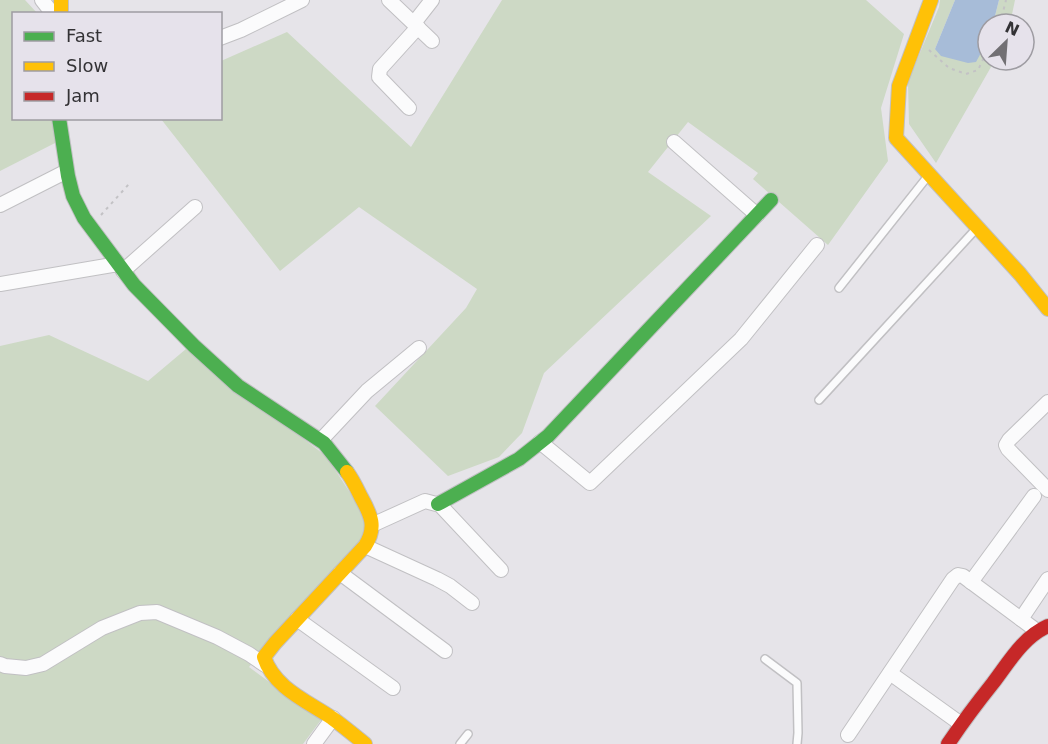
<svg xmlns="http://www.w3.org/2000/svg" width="1048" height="744" font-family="'DejaVu Sans',sans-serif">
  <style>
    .green { fill: #cdd9c5 }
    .water { fill: #a7bcd8 }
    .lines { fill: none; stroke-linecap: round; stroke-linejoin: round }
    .lane-casing { stroke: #c1c0c3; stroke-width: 10 }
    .street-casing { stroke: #c1c0c3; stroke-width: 16 }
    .fast-casing { stroke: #c1c0c3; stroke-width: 16 }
    .slow-casing { stroke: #c1c0c3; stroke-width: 16 }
    .jam-casing { stroke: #c1c0c3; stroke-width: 16 }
    .path { stroke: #c3c2c5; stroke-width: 2; stroke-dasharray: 3 4.5; stroke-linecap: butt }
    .lane { stroke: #fbfbfc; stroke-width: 7 }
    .street { stroke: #fbfbfc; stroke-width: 14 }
    .fast { stroke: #4caf50; stroke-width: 14 }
    .slow { stroke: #ffc107; stroke-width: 14 }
    .jam { stroke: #c62828; stroke-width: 14 }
  </style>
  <rect width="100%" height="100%" fill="#e6e4e9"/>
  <g class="green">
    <path d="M0 0H25L37 13 14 14V118L56 119 57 142 0 171Z"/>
    <path d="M502 0H866L904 34 881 108 888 161 828 245 753 179 758 173 688 122 648 172 711 216 544 373 522 433 499 457 448 476 375 406 466 308 477 289 359 207 280 271 161 119 220 118 221 61 287 32 411 147Z"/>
    <path d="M940 0H955L935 49 981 54 988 40V60H995L936 163 909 124 908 82 939 7Z"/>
    <path d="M999 0H1015L1010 24H993Z"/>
    <path d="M49 335 148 381 186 349 326 456 364 514 366 534 249 667 321 720 303 744H0V346Z"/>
  </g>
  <path class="water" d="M955 0H999L993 24H988V40L976 62 968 63 941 56 935 49Z"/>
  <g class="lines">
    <defs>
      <g id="lane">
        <path d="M839 288 928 176"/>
        <path d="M819 400 976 229"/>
        <path d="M765 659 797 683 798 733 797 744"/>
        <path d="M460 744 468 734"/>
      </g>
      <g id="street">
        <path d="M42 0 53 14"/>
        <path d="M389 0 432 41"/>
        <path d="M414 23 432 0"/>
        <path d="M220 38 241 30 302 0"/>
        <path d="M409 108 379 77 380 69 418 27"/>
        <path d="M674 142 757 215"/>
        <path d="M0 205 67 171"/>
        <path d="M123 271 195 207"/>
        <path d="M0 284 118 264"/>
        <path d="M1048 402 1009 440 1006 445 1008 449 1048 490"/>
        <path d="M321 440 367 391 419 348"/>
        <path d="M540 442 590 483 741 339 817 245"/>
        <path d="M372 525 425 501 440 505 501 570"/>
        <path d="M365 546 437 579 450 586 472 603"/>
        <path d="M340 573 445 651"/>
        <path d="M971 582 1034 496"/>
        <path d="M297 619 393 688"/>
        <path d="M1021 619 1048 579"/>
        <path d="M0 664 5 666 26 668 43 664 102 628 140 613 157 612 217 637 249 654 265 665"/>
        <path d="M890 673 961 724"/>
        <path d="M848 735 953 579 958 575 963 576 1037 631"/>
        <path d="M314 744 333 718"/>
      </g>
      <g id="fast">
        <path d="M59 118 68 176 73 196 84 218 134 285 194 346 238 386 324 443 347 472"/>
        <path d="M438 504 519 459 548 436 771 200"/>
      </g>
      <g id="slow">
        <path d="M61 0V14"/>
        <path d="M931 0 899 86 896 138 1020 274 1048 309"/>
        <path d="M347 472C353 480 357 489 361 497 371 515 377 527 365 546L275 643 264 657C274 688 307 701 332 718 343 726 354 735 365 744"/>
      </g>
      <path id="jam" d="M948 744C962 723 977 703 993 683 1009 662 1023 637 1048 626"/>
    </defs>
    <use href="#lane" class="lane-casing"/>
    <use href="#street" class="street-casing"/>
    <use href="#fast" class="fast-casing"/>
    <use href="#slow" class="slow-casing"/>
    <use href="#jam" class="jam-casing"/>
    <g class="path">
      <path d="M1000 24 1006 0"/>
      <path d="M929 50 949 68 966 74 978 70 988 49"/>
      <path d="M101 215 129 184"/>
    </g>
    <use href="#lane" class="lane"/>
    <use href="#street" class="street"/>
    <use href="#fast" class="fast"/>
    <use href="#slow" class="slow"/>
    <use href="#jam" class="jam"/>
  </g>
  <rect x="12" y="12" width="210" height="108" fill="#e6e2eb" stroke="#9e9ca2" stroke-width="1.5"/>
  <rect x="24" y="32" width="30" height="9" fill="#4caf50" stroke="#9e9ca2" stroke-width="1.5"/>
  <text x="66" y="42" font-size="18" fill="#333235">Fast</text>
  <rect x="24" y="62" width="30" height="9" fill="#ffc107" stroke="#9e9ca2" stroke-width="1.5"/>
  <text x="66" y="72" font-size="18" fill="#333235">Slow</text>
  <rect x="24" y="92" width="30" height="9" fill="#c62828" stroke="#9e9ca2" stroke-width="1.5"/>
  <text x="66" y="102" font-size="18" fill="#333235">Jam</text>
  <g transform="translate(1006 42) rotate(25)"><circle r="28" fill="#e6e2eb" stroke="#9e9ca2" stroke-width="1.5"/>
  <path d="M0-4.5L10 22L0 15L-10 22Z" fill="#727074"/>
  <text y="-9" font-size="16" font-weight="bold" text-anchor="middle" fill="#333235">N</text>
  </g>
</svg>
